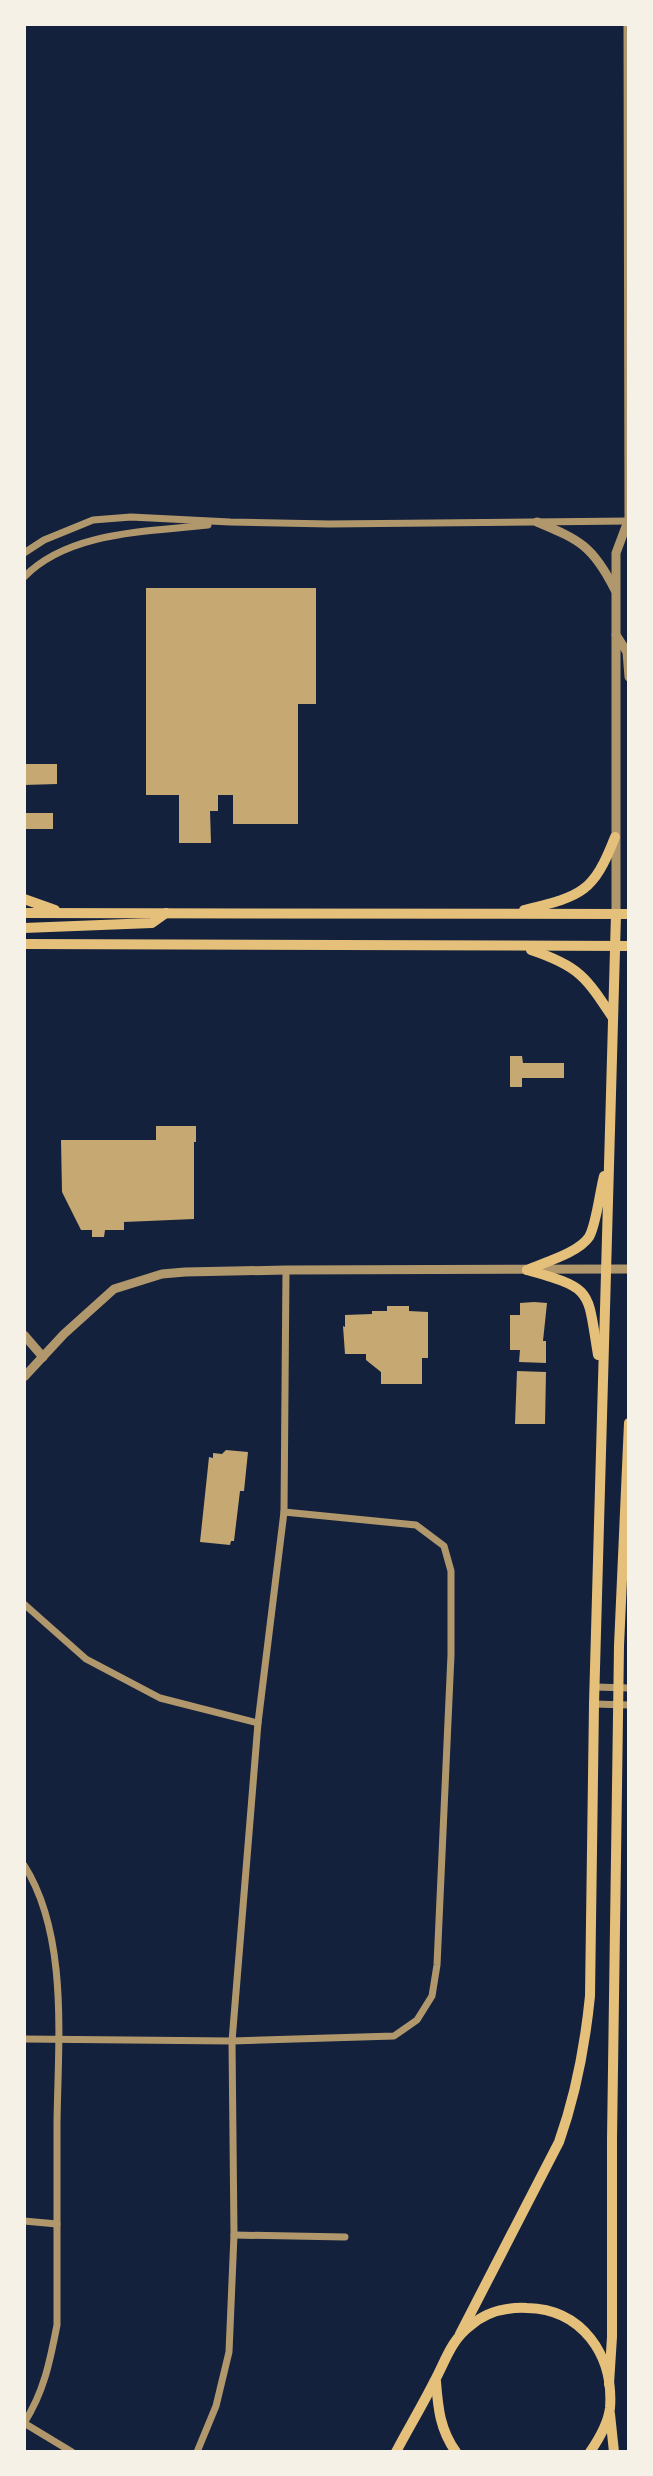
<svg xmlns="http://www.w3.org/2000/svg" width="653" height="2476" font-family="'Alegreya Sans',sans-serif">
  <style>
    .building { fill: #c6a872 }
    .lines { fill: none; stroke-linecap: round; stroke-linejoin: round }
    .minor { stroke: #b1986c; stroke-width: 7 }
    .tertiary { stroke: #b1986c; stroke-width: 9 }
    .secondary { stroke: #e5c07b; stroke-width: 10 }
  </style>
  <rect width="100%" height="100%" fill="#14213d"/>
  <g class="building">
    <path d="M146 588H316V704H298V824H233V795H218V811H210L211 843H179V795H146Z"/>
    <path d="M24 764H57V784L24 785Z"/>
    <rect x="24" y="813" width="29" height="16"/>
    <path d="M510 1056H522L523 1063H564V1078H522V1087H510Z"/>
    <path d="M156 1126H196V1142H194V1219L124 1222V1230H105L104 1237H92V1230H81L62 1192 61 1140H156Z"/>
    <path d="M534 1302 547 1303 543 1341H546V1363L519 1362 520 1350H510V1315H520V1303Z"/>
    <path d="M387 1306H409V1311L428 1312V1358H422V1384H381V1372L366 1360V1354H345L343 1326 345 1327V1315L372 1314V1311H387Z"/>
    <path d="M517 1371 546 1372 545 1424H515Z"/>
    <path d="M226 1450 248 1452 244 1491H240L234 1541H231L230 1545 200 1542 209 1457 213 1458V1453L222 1454Z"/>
  </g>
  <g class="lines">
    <g class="minor">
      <path d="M24 553 44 540 93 520 131 517 230 522 329 524 629 521"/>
      <path d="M24 577C69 531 147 532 208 525"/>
      <path d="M24 1604 86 1659 160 1698 258 1723"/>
      <path d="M595 1687 629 1688"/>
      <path d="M594 1704 629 1705"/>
      <path d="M24 1865C69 1936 58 2042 57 2123 57 2190 57 2258 57 2325 50 2361 44 2392 24 2423"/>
      <path d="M24 2039 232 2041 394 2036 417 2020 432 1996 437 1965 451 1655V1571L444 1546 416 1525 284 1512"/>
      <path d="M24 2221 57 2224"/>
      <path d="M234 2235 345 2237"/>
      <path d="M24 2423 72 2452"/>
      <path d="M197 2452 216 2406 229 2352 234 2235 232 2041 258 1723 284 1512 286 1270"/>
    </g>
    <g class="tertiary">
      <path d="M628 24 629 523"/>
      <path d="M537 522C580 540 593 546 615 590"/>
      <path d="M616 635 627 652 629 677"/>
      <path d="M616 914V553L628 521"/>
      <path d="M24 1335 43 1357"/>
      <path d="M24 1377 64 1334 114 1289 162 1274 185 1272 286 1270 629 1269"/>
    </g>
    <g class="secondary">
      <path d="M24 899 55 910"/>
      <path d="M524 910C581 896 593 894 615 837"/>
      <path d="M24 913 629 914"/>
      <path d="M24 928 152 923 166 913"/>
      <path d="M24 944 629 946"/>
      <path d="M531 950C579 966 586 977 613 1018"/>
      <path d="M527 1270C545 1262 578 1253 589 1237 596 1226 600 1191 604 1176"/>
      <path d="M527 1270C594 1289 587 1289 598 1355"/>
      <path d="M460 2334 559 2142C576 2094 585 2046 590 1996L594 1704 616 914"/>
      <path d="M436 2382C438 2408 440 2430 456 2452"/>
      <path d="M609 2384 612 2337V2139L619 1646 629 1423"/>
      <path d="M610 2414 614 2452"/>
      <path d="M396 2452C408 2429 422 2406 434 2382 445 2362 451 2340 470 2326 486 2312 506 2307 527 2308 582 2309 614 2355 610 2408 608 2424 599 2439 590 2452"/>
    </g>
  </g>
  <rect width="653" height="2476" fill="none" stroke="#f6f1e7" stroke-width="52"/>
</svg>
